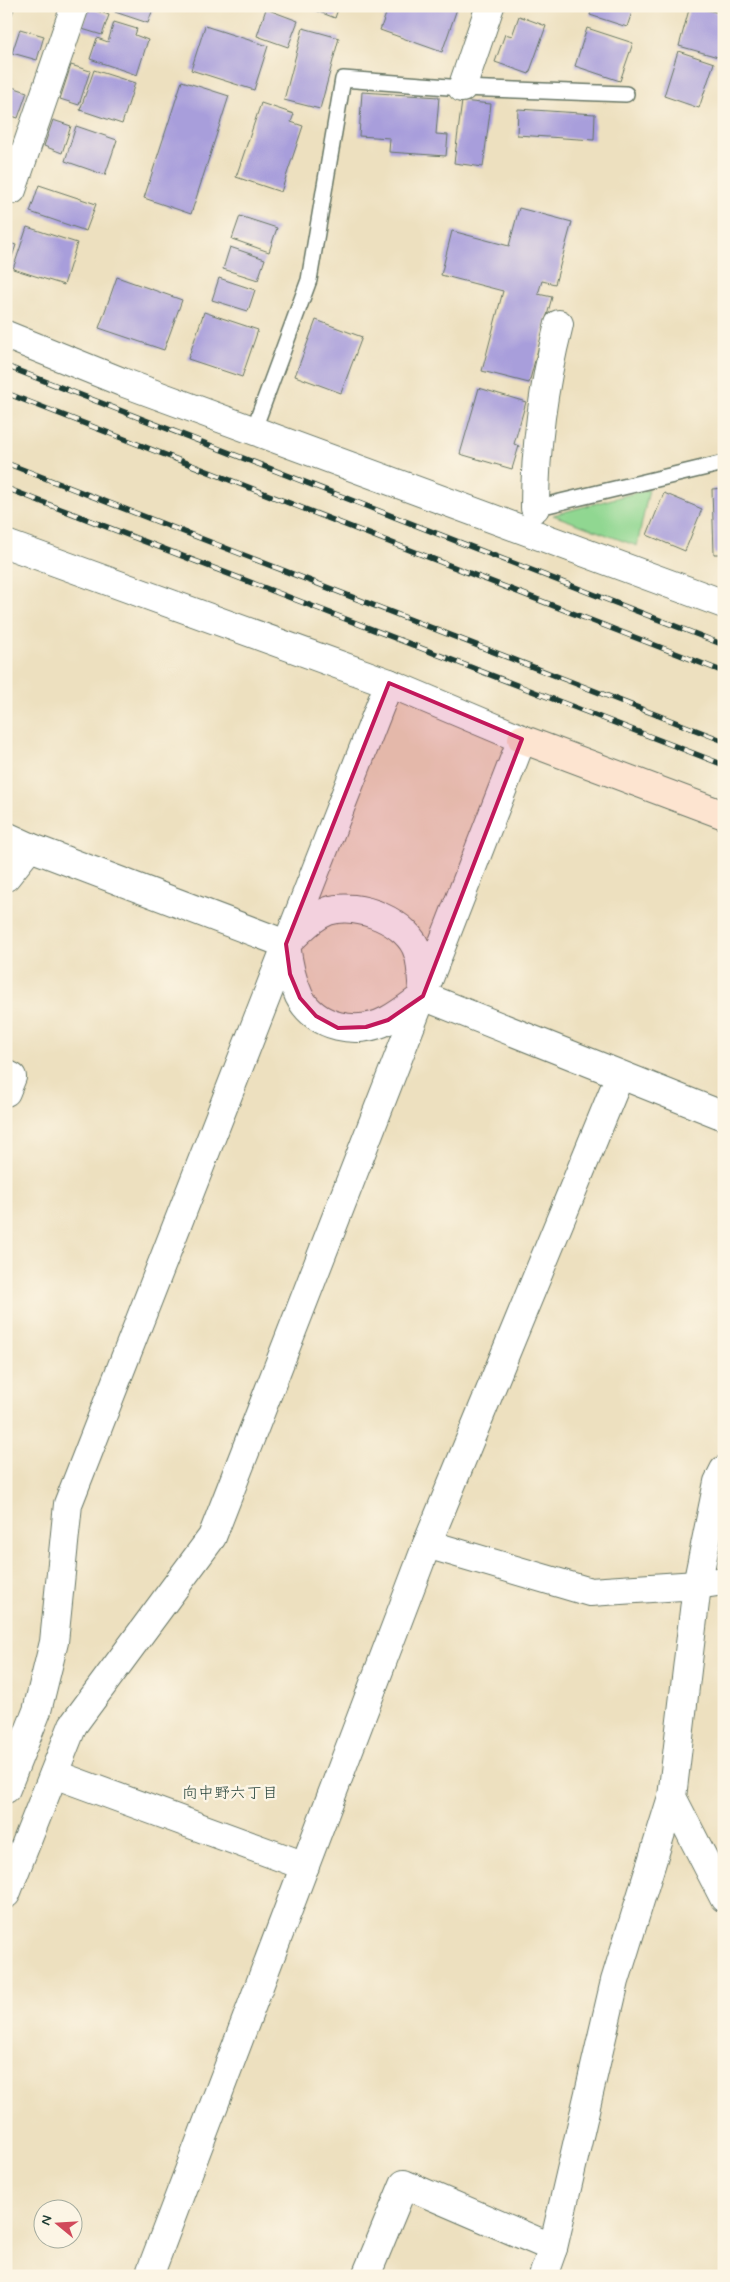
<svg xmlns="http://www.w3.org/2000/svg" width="730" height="2282" font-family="Mynerve,'Klee One',sans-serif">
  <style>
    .green { fill: #90d791; stroke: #588a62 }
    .building { fill: #a89edb }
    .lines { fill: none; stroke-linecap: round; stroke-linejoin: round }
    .lane-casing { stroke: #677665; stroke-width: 18 }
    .street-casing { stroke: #677665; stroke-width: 30 }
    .secondary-casing { stroke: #677665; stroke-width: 30 }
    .lane { stroke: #fff; stroke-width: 15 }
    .street { stroke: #fff; stroke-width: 28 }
    .secondary { stroke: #fde4d0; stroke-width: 28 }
    .rail-casing { stroke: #1f3d34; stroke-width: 5.5 }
    .rail { stroke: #fcf5e5; stroke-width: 4; stroke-dasharray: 11; stroke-linecap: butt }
    .marked { fill: #c2185b; fill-opacity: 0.2; stroke: #c2185b; stroke-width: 4; stroke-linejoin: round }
    .labels { text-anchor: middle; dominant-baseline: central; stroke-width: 5; stroke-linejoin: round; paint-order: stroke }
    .neighbourhood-label { font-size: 16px; fill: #1f3d34; stroke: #fcf5e5 }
  </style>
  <rect width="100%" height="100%" fill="#fcf5e5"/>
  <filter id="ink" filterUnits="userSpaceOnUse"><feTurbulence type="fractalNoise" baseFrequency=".02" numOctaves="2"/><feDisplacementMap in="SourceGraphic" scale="10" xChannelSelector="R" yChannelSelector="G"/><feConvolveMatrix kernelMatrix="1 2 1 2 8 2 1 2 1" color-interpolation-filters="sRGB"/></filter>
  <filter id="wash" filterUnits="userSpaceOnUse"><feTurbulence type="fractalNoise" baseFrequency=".0096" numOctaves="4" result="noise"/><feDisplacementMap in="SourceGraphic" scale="20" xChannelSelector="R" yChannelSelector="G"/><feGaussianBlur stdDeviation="1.12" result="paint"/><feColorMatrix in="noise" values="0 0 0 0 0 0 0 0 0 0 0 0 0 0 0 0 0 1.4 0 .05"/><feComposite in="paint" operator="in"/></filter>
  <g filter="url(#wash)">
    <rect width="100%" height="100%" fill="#ede0bf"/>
    <path class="green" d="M649 489 637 546 553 515Z"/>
    <g id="blocks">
      <g class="building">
        <path d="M6 6H15L11 17 6 15Z"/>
        <path d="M117 6H154L148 23 115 12Z"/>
        <path d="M304 6H339L335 18Z"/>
        <path d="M389 6H458L442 52 380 30Z"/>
        <path d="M593 6H634L627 27 590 15Z"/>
        <path d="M690 6 724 14V36L718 57 679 46Z"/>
        <path d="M89 8 109 15 102 35 82 29Z"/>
        <path d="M266 9 298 21 288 47 257 36Z"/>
        <path d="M519 16 546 26 529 74 495 62 505 34 512 36Z"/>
        <path d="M114 22 137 29 135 35 148 40 137 75 90 59 97 38 108 42Z"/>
        <path d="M205 26 268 46 254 90 191 70Z"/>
        <path d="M303 28 339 38 320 109 284 100Z"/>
        <path d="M587 28 633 43 620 81 575 66Z"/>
        <path d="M20 29 44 36 37 60 12 53Z"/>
        <path d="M678 51 714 63 699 108 664 96Z"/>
        <path d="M71 65 90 71 79 105 60 99Z"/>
        <path d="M94 70 135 83 122 124 80 110Z"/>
        <path d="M182 81 229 96 191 214 144 198Z"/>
        <path d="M6 85 27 92 18 118 6 114Z"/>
        <path d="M362 92 439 97 436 134 448 135 446 156 389 152 390 138 359 136Z"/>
        <path d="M462 101 491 104 483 167 454 163Z"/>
        <path d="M261 103 294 114 291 122 303 126 281 192 236 177Z"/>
        <path d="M518 109 595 114 594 140 517 135Z"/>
        <path d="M53 120 71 126 62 153 44 146Z"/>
        <path d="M76 126 117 140 105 175 65 161Z"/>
        <path d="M39 185 96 204 86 231 30 212Z"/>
        <path d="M519 208 572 222 555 284 542 281 538 294 552 297 529 383 482 371 503 291 441 275 452 231 509 246Z"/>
        <path d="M240 216 277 228 269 252 232 239Z"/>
        <path d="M27 227 77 243 64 285 13 269Z"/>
        <path d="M6 242 16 245 9 266 6 265Z"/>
        <path d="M230 247 265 259 258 280 223 269Z"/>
        <path d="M117 277 182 300 164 350 99 328Z"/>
        <path d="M219 278 255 290 248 311 212 300Z"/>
        <path d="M204 312 258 330 242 377 188 359Z"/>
        <path d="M316 320 362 337 341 393 295 376Z"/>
        <path d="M479 388 526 402 514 444 519 446 512 469 460 454Z"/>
        <path d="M724 488V554H714L712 489Z"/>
        <path d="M664 493 702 509 685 551 647 535Z"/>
      </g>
    </g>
  </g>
  <g filter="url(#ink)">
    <use href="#blocks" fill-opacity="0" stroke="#677665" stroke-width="1"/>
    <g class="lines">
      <defs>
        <g id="lane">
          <path d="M254 429 309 280 343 79 462 88 626 94"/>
          <path d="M533 512 535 508 724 463"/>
        </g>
        <g id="street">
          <path d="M462 88 490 6"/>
          <path d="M6 188 12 190 75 6"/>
          <path d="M6 335 122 382 724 604"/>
          <path d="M535 508C535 447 544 383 559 324"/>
          <path d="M6 544 389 683 522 739 212 1537 73 1725 6 1894"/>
          <path d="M6 836 30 847 286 944"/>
          <path d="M6 877 30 847"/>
          <path d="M289 941C301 930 312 917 328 911 358 901 409 922 418 953 422 964 421 979 423 991"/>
          <path d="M286 944C288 962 291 979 299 996 315 1028 358 1036 388 1020 401 1013 412 1004 423 996"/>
          <path d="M423 996 724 1116"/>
          <path d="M6 1074 12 1077 6 1092"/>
          <path d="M724 1470 718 1482 697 1585 724 1581"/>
          <path d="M427 1544 590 1592 697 1585 672 1797 724 1898"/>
          <path d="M54 1774 305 1866"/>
          <path d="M6 1789 37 1711 54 1642 68 1504 389 683"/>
          <path d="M149 2276 427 1544 620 1075"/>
          <path d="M366 2276 404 2184 553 2248"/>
          <path d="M543 2276 553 2248 615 1981 672 1797"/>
        </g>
        <path id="secondary" d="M522 739 724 815"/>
      </defs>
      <use href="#lane" class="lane-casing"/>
      <use href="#street" class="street-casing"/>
      <use href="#secondary" class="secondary-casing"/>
      <use href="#lane" class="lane"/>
      <use href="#street" class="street"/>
      <use href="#secondary" class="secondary"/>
      <defs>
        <g id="rail">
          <path d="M6 366 724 645"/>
          <path d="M6 393 724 672"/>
          <path d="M6 463 724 741"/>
          <path d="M6 488 724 765"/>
        </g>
      </defs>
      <use href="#rail" class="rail-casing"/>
      <use href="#rail" class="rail"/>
    </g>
  </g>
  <path class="marked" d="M389 683 522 739 423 996 388 1020 366 1027 338 1028 316 1016 300 998 290 974 286 944Z"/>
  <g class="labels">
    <g class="neighbourhood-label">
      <text x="230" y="1793">向中野六丁目</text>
    </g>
  </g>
  <rect width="730" height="2282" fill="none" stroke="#fcf5e5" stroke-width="25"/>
  <g transform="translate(58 2224) rotate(288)"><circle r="24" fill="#fcf5e5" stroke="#a4ab9e"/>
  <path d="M0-4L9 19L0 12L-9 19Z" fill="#d1495b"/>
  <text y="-8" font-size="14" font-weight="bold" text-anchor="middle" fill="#1f3d34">N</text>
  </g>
</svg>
